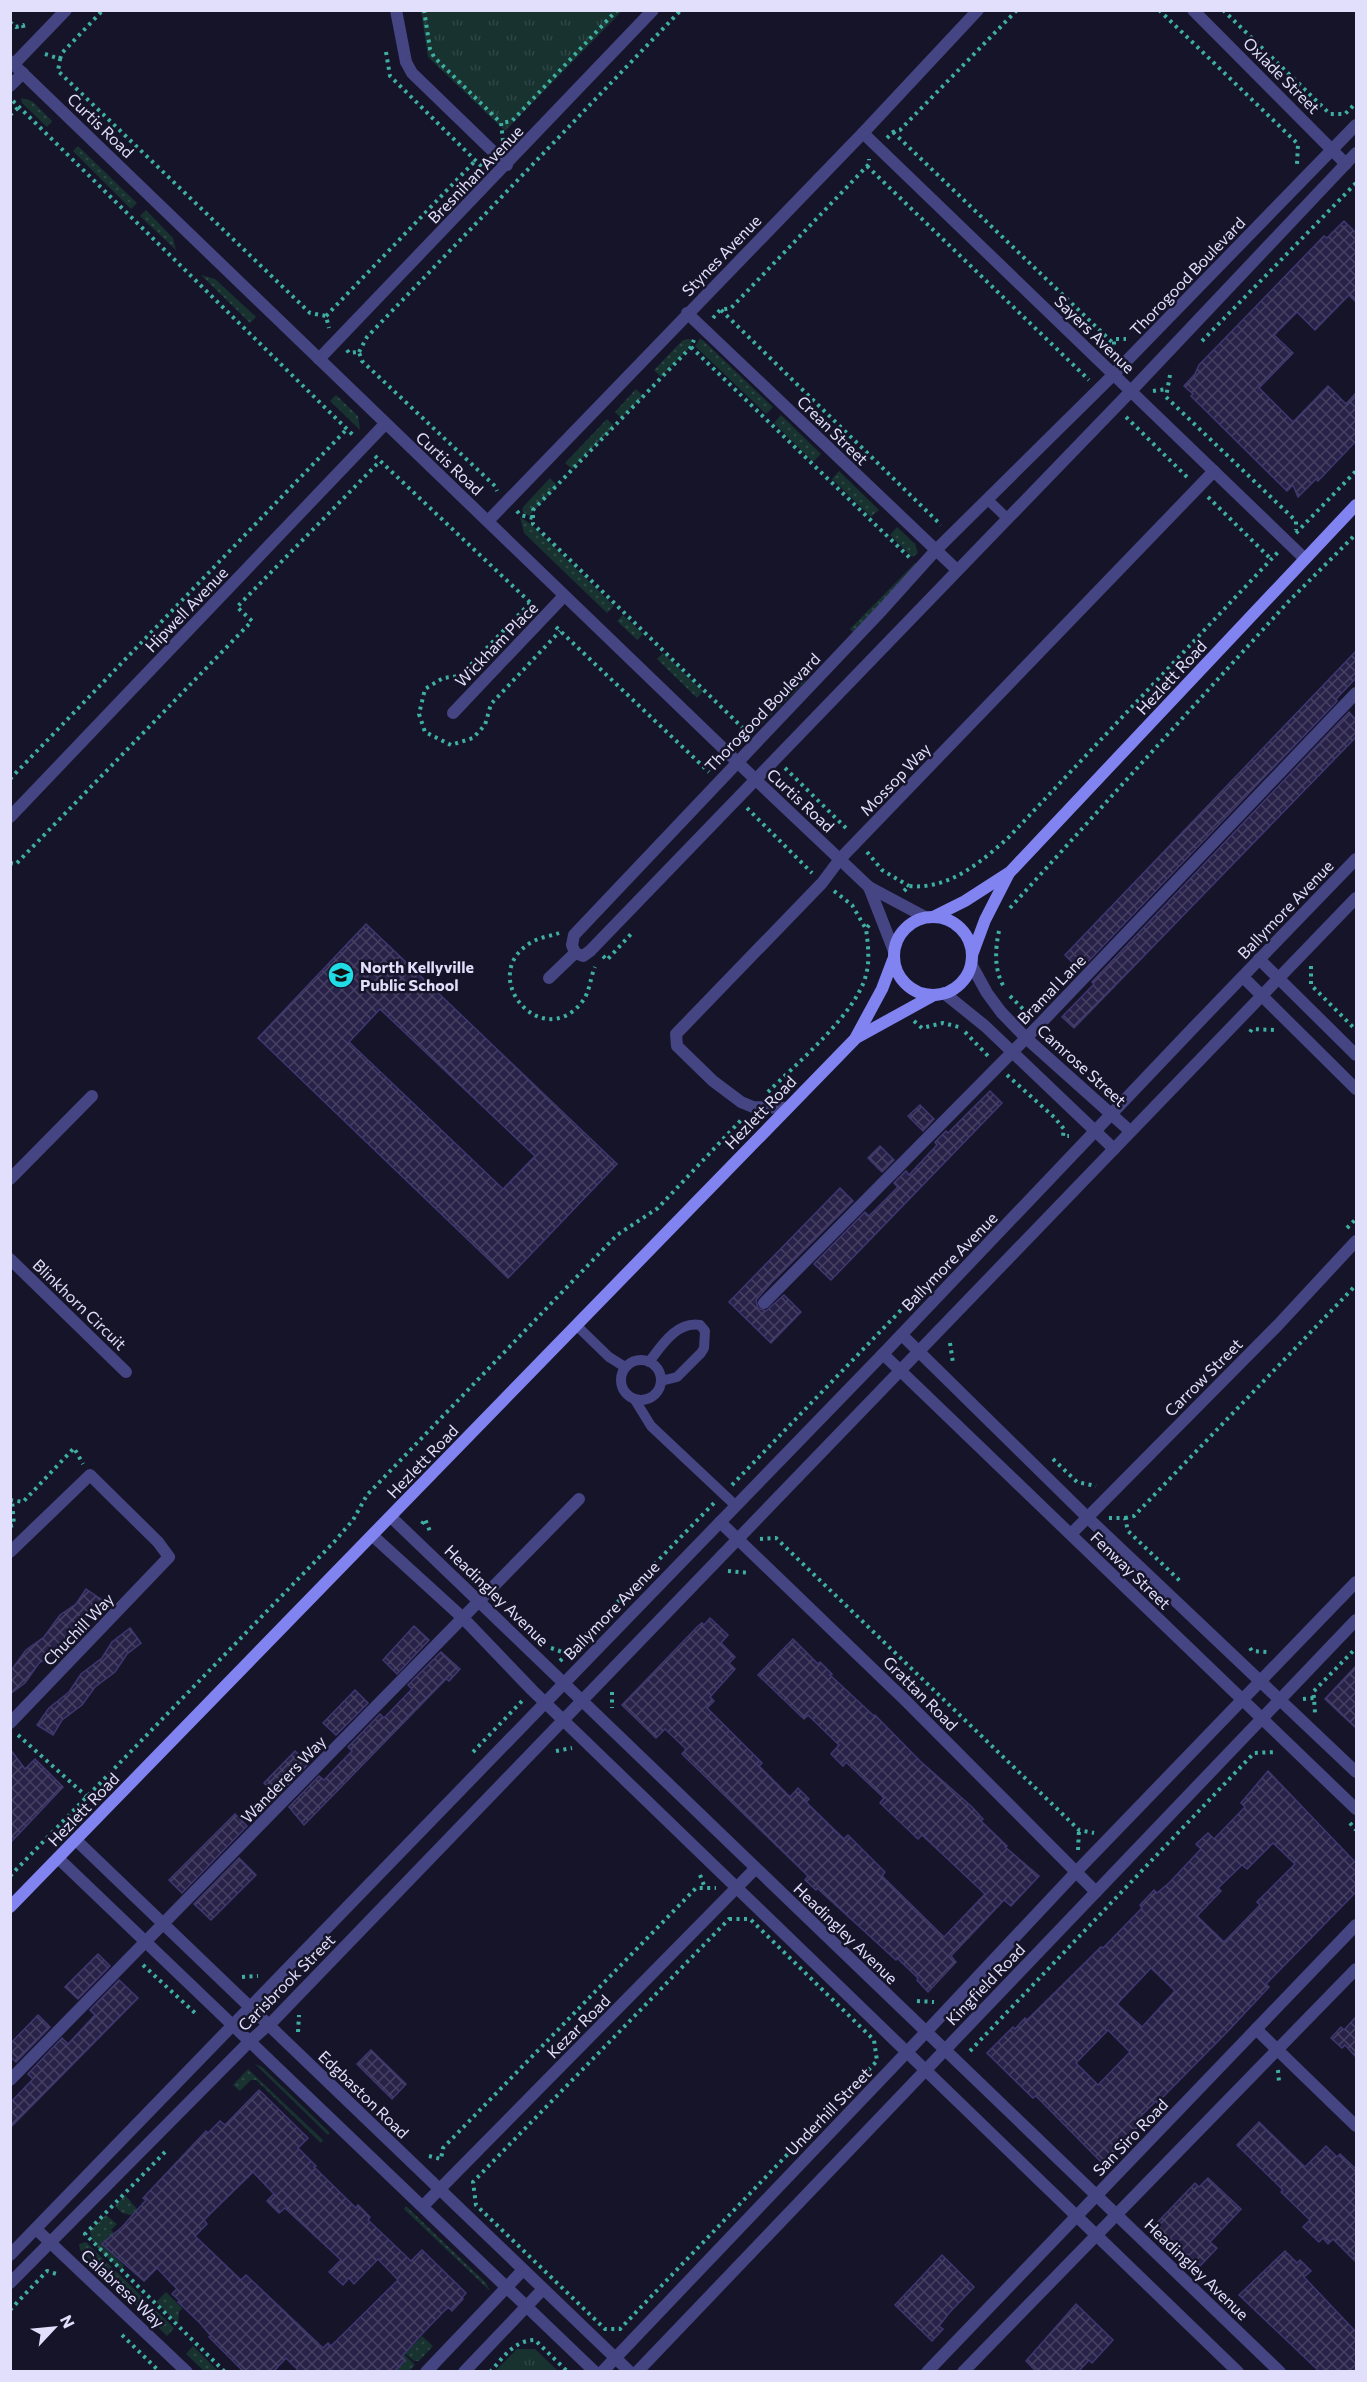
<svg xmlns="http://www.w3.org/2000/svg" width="1367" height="2382" font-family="Commissioner,sans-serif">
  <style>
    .grass { fill: url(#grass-dots) }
    .park { fill: url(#park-tufts) }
    .building { fill: url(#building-cross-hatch); stroke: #3f3771; stroke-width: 1.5; fill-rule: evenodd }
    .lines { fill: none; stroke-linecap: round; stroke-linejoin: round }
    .path { stroke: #3fafa3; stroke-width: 4; stroke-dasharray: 3 4.5; stroke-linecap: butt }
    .service { stroke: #444582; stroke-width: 10 }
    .minor { stroke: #444582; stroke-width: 12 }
    .secondary { stroke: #8184f0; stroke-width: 12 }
    .labels { text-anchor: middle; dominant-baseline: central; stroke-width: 5; stroke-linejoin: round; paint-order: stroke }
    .street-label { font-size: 16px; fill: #e1dffb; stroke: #161429 }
    .poi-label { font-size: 16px; font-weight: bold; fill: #e1dffb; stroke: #161429; text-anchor: start }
  </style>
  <defs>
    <pattern id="grass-dots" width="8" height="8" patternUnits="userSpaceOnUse" patternTransform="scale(1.5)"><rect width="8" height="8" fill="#183230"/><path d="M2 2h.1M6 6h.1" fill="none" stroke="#2e4645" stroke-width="1.8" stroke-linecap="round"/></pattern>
    <pattern id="park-tufts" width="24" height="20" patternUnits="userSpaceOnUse" patternTransform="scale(1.5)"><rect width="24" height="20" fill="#183230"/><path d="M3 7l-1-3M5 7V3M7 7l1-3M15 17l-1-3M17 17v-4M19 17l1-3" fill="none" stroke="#2e4645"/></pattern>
    <pattern id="building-cross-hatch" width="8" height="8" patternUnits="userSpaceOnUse" patternTransform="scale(1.5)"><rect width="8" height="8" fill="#282248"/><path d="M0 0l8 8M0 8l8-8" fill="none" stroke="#474263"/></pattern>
  </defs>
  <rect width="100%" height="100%" fill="#161429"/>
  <g class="grass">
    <path d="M21 98 32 101 52 121 47 127 22 103Z"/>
    <path d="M78 146 137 203 131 209 73 151Z"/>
    <path d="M146 210 173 238 176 250 140 216Z"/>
    <path d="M201 275 215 279 256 317 250 323Z"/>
    <path d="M693 339 690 347 661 377 654 370 683 340Z"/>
    <path d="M700 339 704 341 773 407 766 414 695 346Z"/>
    <path d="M636 389 643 396 621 418 615 412Z"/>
    <path d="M336 395 358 416 360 430 330 401Z"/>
    <path d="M781 415 821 454 813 462 774 423Z"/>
    <path d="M607 419 614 426 572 469 565 463Z"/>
    <path d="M839 471 879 510 871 517 832 479Z"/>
    <path d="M550 478 557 486 529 516 522 511 523 507Z"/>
    <path d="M520 517 532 525 614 606 607 613 524 533Z"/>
    <path d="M897 527 915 544 918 553 912 557 890 535Z"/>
    <path d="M915 563H917L914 568 853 632 850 629Z"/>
    <path d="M623 615 643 634 637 640 617 621Z"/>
    <path d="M663 653 703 691 697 698 657 659Z"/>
    <path d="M803 679 806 681 754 732 753 731Z"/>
    <path d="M255 2064 262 2067 330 2133 328 2135Z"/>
    <path d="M248 2069 323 2140 321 2143 256 2080H251L240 2091 233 2085Z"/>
    <path d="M125 2195 137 2209 135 2212 149 2233 131 2215 122 2213 115 2206Z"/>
    <path d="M406 2206 486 2283 489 2290 404 2209Z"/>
    <path d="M106 2215 117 2224 111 2230 114 2233 103 2244 124 2266 121 2270C109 2258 92 2248 90 2231Z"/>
    <path d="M86 2242 174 2328 167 2336 80 2250 79 2244Z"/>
    <path d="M166 2292 182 2308 179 2312 178 2324 156 2302Z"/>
    <path d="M422 2336 433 2346 419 2361H414L406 2354 405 2355 415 2365 409 2371H396L405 2360 398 2353 405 2346 409 2349Z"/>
    <path d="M193 2346 217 2370 215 2371H204L186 2354Z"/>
  </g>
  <g class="park">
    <path d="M421 11V10L622 11 505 131 428 57Z"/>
    <path d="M517 2349H535L558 2371H495Z"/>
  </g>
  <g class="building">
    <path d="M1344 221 1356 233V302L1349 295 1315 330 1297 312 1274 335 1293 353 1259 388 1293 422 1328 386 1346 404 1356 393V441L1318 481 1316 479 1298 497 1293 485 1287 491 1191 396 1193 394 1184 386 1195 374 1199 365 1234 329 1324 236 1327 238Z"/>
    <path d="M1356 651V678L1336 699 1337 701 1080 970 1065 955Z"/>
    <path d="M1349 712 1356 720V737L1074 1028 1062 1017 1094 984 1092 982Z"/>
    <path d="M366 924 617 1164 508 1278 258 1038ZM380 1009 535 1156 503 1189 349 1042Z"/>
    <path d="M990 1091 1002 1103 831 1280 814 1264 865 1212 869 1216 898 1187 894 1183 906 1171 909 1175 937 1145 935 1142 946 1131 948 1133Z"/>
    <path d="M920 1105 934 1119 923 1131 908 1116Z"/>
    <path d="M880 1146 894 1160 882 1172 868 1158Z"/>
    <path d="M840 1188 853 1201 771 1283 756 1300 758 1308 766 1311 784 1295 801 1312 771 1343 729 1302Z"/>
    <path d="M86 1589 102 1600 89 1617 73 1629 56 1652 39 1663 25 1683 10 1694V1672L26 1650 44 1637 60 1615 76 1604Z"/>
    <path d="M710 1618 728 1635 721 1643 735 1657 729 1663 735 1669 710 1697 714 1701 707 1708 762 1763 759 1766 790 1797 798 1788 809 1799 806 1802 844 1839 848 1835 885 1872 882 1876 944 1937 985 1894 922 1835 918 1839 880 1803 884 1798 846 1762 843 1766 831 1754 839 1745 808 1715 804 1719 758 1675 793 1639 818 1664 820 1662 832 1674 830 1675 874 1716 875 1715 920 1761 972 1807 983 1819 981 1821 1007 1846 1005 1847 1039 1876 1011 1906 1004 1900 951 1956 956 1962 928 1992 917 1980 918 1978 897 1958 896 1960 817 1888 816 1890 805 1880 808 1876 682 1754 686 1749 665 1729 656 1738 622 1705 698 1626 702 1623 704 1625Z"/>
    <path d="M414 1626 429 1640 397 1674 383 1660Z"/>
    <path d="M130 1628 141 1643 127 1654 115 1672 95 1687 82 1705 62 1720 53 1735 37 1725 49 1708 69 1692 81 1674 102 1658 112 1642Z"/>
    <path d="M441 1652 460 1669 449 1681 446 1679 304 1825 289 1807 319 1776 324 1780 352 1751 348 1747 380 1714 384 1718 412 1689 408 1685Z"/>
    <path d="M1356 1666V1728L1325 1699Z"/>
    <path d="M355 1690 368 1703 336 1735 323 1723Z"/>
    <path d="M10 1749 25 1769 35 1759 63 1787 10 1843Z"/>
    <path d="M295 1751 308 1764 277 1796 264 1783Z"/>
    <path d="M1268 1771 1356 1863V1892L1266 1984 1269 1987 1229 2030 1157 2103 1156 2101 1135 2122 1139 2126 1103 2164 1036 2096 1033 2098 987 2053 1013 2027 1015 2029 1025 2018 1027 2020 1101 1947 1103 1948 1142 1908 1140 1905 1154 1890 1157 1893 1169 1883 1201 1849 1196 1844 1208 1833 1214 1839 1245 1807 1241 1803ZM1273 1843 1295 1864 1257 1902 1260 1905 1224 1942 1197 1916 1221 1891 1218 1888 1242 1865 1247 1869ZM1151 1968 1175 1991 1142 2027 1117 2004ZM1108 2030 1130 2052 1098 2085 1076 2063Z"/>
    <path d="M235 1814 247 1826 182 1893 169 1880Z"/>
    <path d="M239 1858 256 1875 211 1920 194 1904Z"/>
    <path d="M98 1954 110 1966 78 1999 65 1987Z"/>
    <path d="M119 1980 138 1998 10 2128V2103L33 2079 28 2074 62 2038 68 2044 95 2015 90 2010Z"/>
    <path d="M38 2015 50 2027 16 2062 10 2057V2044Z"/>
    <path d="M1356 2017V2057L1345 2045 1342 2048 1331 2038 1341 2027 1344 2030Z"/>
    <path d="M371 2050 406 2084 392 2099 357 2064Z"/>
    <path d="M259 2090 308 2138 298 2148 316 2166 314 2167 356 2208 358 2205 370 2217 368 2220 411 2261 422 2250 466 2293 462 2298 463 2299 452 2311 448 2307 420 2336 402 2356 405 2360 394 2372H300L286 2358 273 2372H244L209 2337 211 2336 200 2323 178 2302 180 2301 172 2294 177 2289 157 2268 144 2281 102 2244 122 2227 146 2200 143 2198 206 2131 208 2133 220 2121 225 2125ZM253 2172 274 2194 267 2201 279 2213 285 2208 341 2260 329 2272 343 2285 349 2278 354 2284 378 2259 398 2280 331 2346 328 2343 323 2348 246 2275 241 2280 195 2236 207 2224 204 2220Z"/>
    <path d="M1259 2122 1305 2167 1326 2146 1337 2157 1340 2154 1356 2169V2262L1333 2239 1328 2244 1323 2238 1319 2242 1303 2227 1310 2220 1281 2192 1283 2190 1237 2145Z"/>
    <path d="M1208 2178 1241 2209 1210 2242 1217 2248 1200 2266 1155 2225 1195 2183 1199 2187Z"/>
    <path d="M1285 2251 1297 2263 1300 2260 1311 2271 1304 2277 1356 2332V2372H1320L1239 2295Z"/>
    <path d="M942 2255 974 2287 949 2313 939 2326 943 2329 932 2341 895 2305Z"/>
    <path d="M1076 2304 1113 2340 1092 2363 1089 2360 1078 2372H1037L1026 2361Z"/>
  </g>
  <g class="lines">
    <g class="path">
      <path d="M424 10 430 49 434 57 501 123"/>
      <path d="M1159 10 1298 144 1297 164"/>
      <path d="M1223 10 1330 114H1345L1356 103"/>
      <path d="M10 22 16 27 23 25 24 31"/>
      <path d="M386 52 390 76 482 167"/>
      <path d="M45 54 60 59 58 71 310 313 326 316 329 328"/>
      <path d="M60 59 62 53 103 10"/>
      <path d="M13 101 354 436"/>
      <path d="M10 115 19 107"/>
      <path d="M893 132 1115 345"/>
      <path d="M887 138 893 132 900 130 1017 10"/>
      <path d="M503 141 501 123 512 121 617 10"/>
      <path d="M867 166 1089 380"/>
      <path d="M721 310 941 525"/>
      <path d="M326 316 475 161"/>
      <path d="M713 318 720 310 731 308 869 164V159"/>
      <path d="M1202 341 1356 183"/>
      <path d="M691 347 911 559"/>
      <path d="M347 350 349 353 359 352 362 361 495 486 497 491"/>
      <path d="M359 352 367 337 681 10"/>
      <path d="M1114 352V339H1126"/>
      <path d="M1170 375 1166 397 1296 521V530"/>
      <path d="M1153 391 1167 389"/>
      <path d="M1126 417 1187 477"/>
      <path d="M375 456 535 607"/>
      <path d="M1208 497 1271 559"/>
      <path d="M517 511 520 515 533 518V524L747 732"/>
      <path d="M533 518V510L691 347 694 340"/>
      <path d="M1296 533 1356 471"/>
      <path d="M530 603 460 676 443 678 425 689 419 714 425 732 451 745 473 738 485 725 491 704 560 631"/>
      <path d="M556 627 709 772"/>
      <path d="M785 768 848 830"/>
      <path d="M10 779 347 429"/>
      <path d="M747 808 812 873"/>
      <path d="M867 852 882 870 909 886"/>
      <path d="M10 863 16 864 252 621 237 607 380 461"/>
      <path d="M834 891 852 905 866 929"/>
      <path d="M904 891 909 886C949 890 981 862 1009 837L1279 551"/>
      <path d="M1010 908 1288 602 1356 534"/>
      <path d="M999 931C995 950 994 970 1004 987"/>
      <path d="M559 933C551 936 540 937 532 942 475 974 541 1054 582 1002 590 992 590 978 595 967"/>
      <path d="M603 956 607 960 631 934"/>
      <path d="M1311 966V985L1356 1030"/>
      <path d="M1010 996 1030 1016"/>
      <path d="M914 1021 922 1028 943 1023 959 1027"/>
      <path d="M965 1032 989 1057"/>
      <path d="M1250 1032 1252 1029 1274 1030"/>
      <path d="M1007 1075 1054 1117 1064 1129 1063 1136H1069"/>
      <path d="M768 1092C797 1063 856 1014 866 975 870 960 868 944 866 929L869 925"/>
      <path d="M1347 1228 1356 1219"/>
      <path d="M950 1343 953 1363"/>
      <path d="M1053 1459 1077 1482 1096 1486"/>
      <path d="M732 1485 902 1309"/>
      <path d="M10 1500 23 1502 74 1448 83 1464"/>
      <path d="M1109 1518H1125L1128 1531 1180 1581"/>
      <path d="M1125 1518 1134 1516 1356 1285"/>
      <path d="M422 1524 425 1519 431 1534"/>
      <path d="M10 1526 14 1525 12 1500"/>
      <path d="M760 1539 776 1538 1079 1830 1094 1833"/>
      <path d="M728 1571 750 1573"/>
      <path d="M551 1648 568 1654"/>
      <path d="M1250 1648 1252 1651 1268 1652"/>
      <path d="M560 1661 714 1503"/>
      <path d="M612 1692V1708"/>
      <path d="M1314 1698 1313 1692 1356 1648"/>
      <path d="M1303 1699 1314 1698 1315 1713"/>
      <path d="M18 1735 86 1796"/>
      <path d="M556 1751 572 1748"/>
      <path d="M473 1752 522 1701"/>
      <path d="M1350 1823 1356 1830"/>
      <path d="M1078 1850 1079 1830"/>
      <path d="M700 1875 705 1888"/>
      <path d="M10 1876 334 1542 353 1520 367 1495 617 1235 658 1208 742 1119"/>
      <path d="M729 1919H750L874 2040 877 2061 620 2329H605L476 2205 473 2182Z"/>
      <path d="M143 1965 195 2013"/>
      <path d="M242 1977 258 1976"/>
      <path d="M917 2001 934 2002"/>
      <path d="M298 2032 299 2015"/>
      <path d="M970 2051 1254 1753 1276 1752"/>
      <path d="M1278 2070 1279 2082"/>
      <path d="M165 2152 85 2234 225 2372"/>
      <path d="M429 2156 441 2159 443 2148 696 1888H716"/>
      <path d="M10 2310 47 2271 60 2275"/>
      <path d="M122 2335 160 2372"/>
      <path d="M490 2372C503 2358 514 2340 535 2340L568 2372"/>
    </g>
    <g class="service">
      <path d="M988 500 1007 518"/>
      <path d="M576 1325 609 1357 625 1367"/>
      <circle cx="641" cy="1380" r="20"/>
      <path d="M649 1362C662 1345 677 1321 700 1325L705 1331 704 1348 701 1353 677 1377 661 1381"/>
      <path d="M635 1400 651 1426 735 1505"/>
    </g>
    <g class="minor">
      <path d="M396 10 406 62 412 73 507 165"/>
      <path d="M1193 10 1346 164"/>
      <path d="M10 61 756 780 869 887 925 917"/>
      <path d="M14 64 66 10"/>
      <path d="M10 86 23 73"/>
      <path d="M1356 125 1109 379 936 550 882 610 574 935 572 945 575 953 583 956 590 951 1131 391 1356 153"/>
      <path d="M863 133 1305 559"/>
      <path d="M687 313 957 570"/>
      <path d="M319 359 653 10"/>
      <path d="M488 521 863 133 978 10"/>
      <path d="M453 713 563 597"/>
      <path d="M10 817 385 424"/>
      <path d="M869 887 894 951"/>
      <path d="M1259 959 1356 1055"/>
      <path d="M971 964 987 993 1001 1012 1026 1038 1130 1131"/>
      <path d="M1243 977 1356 1089"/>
      <path d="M549 978 575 953"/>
      <path d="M944 993 985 1026 1114 1149"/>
      <path d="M787 1108 753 1107 741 1102 713 1081 677 1046 676 1034 822 883 840 859 1214 471"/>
      <path d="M10 1179 92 1096"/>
      <path d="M10 1259 126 1372"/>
      <path d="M764 1303 1039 1025 1356 693"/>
      <path d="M902 1335 1088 1518 1356 1772"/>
      <path d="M883 1354 1356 1809"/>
      <path d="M391 1517 1280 2372"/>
      <path d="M720 1522 906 1701 1096 1892"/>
      <path d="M1071 1534 1278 1325 1356 1241"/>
      <path d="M373 1536 463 1618 532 1690 1238 2372"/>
      <path d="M10 1552 90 1475 158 1542 169 1557 10 1723"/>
      <path d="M76 1840 630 2372"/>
      <path d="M58 1858 595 2372"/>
      <path d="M1256 2029 1356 2126"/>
      <path d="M10 2080 579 1499"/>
      <path d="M423 2206 755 1869"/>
      <path d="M36 2229 187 2372"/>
      <path d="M10 2255 883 1354 1195 1026 1356 859"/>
      <path d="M10 2283 250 2041 274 2020 1356 898"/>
      <path d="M426 2372 523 2270"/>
      <path d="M464 2372 543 2289"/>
      <path d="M602 2372 926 2032 1076 1872 1356 1582"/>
      <path d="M637 2372 1356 1620"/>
      <path d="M927 2372 1356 1925"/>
      <path d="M963 2372 1356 1969"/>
    </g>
    <g class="secondary">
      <path d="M935 916 965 901 1010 872 1356 505"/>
      <circle cx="933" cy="956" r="39"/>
      <path d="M972 955 985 920 1009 873"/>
      <path d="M856 1037 882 989 893 960"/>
      <path d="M10 1907 856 1038 934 995"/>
    </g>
  </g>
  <defs>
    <symbol id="school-disc" viewBox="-11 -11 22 22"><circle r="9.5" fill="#21dce5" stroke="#161429"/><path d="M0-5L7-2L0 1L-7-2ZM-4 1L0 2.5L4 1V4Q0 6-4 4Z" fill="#111"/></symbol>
  </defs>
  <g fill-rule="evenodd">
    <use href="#school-disc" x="326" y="960" width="30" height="30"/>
  </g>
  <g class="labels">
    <g class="street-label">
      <text transform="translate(1282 75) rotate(45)">Oxlade Street</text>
      <text transform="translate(101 125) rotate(44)">Curtis Road</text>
      <text transform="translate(475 174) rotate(-46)">Bresnihan Avenue</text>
      <text transform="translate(721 255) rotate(-46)">Stynes Avenue</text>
      <text transform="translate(1187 276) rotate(-46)">Thorogood Boulevard</text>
      <text transform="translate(1095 334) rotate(44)">Sayers Avenue</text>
      <text transform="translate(833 430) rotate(44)">Crean Street</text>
      <text transform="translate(450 463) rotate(43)">Curtis Road</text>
      <text transform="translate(186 609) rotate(-46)">Hipwell Avenue</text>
      <text transform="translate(496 644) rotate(-46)">Wickham Place</text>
      <text transform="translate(1171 677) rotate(-47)">Hezlett Road</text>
      <text transform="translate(762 712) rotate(-46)">Thorogood Boulevard</text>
      <text transform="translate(895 779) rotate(-46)">Mossop Way</text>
      <text transform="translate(801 800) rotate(43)">Curtis Road</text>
      <text transform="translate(1285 909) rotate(-46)">Ballymore Avenue</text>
      <text transform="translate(1051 989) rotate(-46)">Bramal Lane</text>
      <text transform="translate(1082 1065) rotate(42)">Camrose Street</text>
      <text transform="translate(760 1112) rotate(-46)">Hezlett Road</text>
      <text transform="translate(949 1261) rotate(-46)">Ballymore Avenue</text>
      <text transform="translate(80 1304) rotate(44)">Blinkhorn Circuit</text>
      <text transform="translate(1203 1377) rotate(-45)">Carrow Street</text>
      <text transform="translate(422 1461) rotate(-46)">Hezlett Road</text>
      <text transform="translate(1131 1570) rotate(44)">Fenway Street</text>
      <text transform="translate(497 1595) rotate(44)">Headingley Avenue</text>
      <text transform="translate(611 1610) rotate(-46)">Ballymore Avenue</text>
      <text transform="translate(78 1629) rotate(-46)">Chuchill Way</text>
      <text transform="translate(921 1693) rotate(45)">Grattan Road</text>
      <text transform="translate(283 1779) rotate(-46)">Wanderers Way</text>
      <text transform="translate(83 1809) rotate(-46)">Hezlett Road</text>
      <text transform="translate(846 1933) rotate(44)">Headingley Avenue</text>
      <text transform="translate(286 1982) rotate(-45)">Carisbrook Street</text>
      <text transform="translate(985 1984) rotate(-46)">Kingfield Road</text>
      <text transform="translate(578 2026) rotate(-45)">Kezar Road</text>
      <text transform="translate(364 2094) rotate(44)">Edgbaston Road</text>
      <text transform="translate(828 2111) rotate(-46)">Underhill Street</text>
      <text transform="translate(1130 2137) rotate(-46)">San Siro Road</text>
      <text transform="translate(1197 2269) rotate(44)">Headingley Avenue</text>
      <text transform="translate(123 2288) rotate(43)">Calabrese Way</text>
    </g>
    <g class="poi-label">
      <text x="360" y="966">North Kellyville<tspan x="360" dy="18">Public School</tspan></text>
    </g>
  </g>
  <rect width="1367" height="2382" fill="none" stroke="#e1dffb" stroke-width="24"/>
  <g transform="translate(54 2328) rotate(64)" stroke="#161429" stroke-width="4.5" paint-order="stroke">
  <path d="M0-4.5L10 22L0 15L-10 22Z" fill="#e1dffb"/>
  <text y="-9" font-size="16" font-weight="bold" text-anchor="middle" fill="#e1dffb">N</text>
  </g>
</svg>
